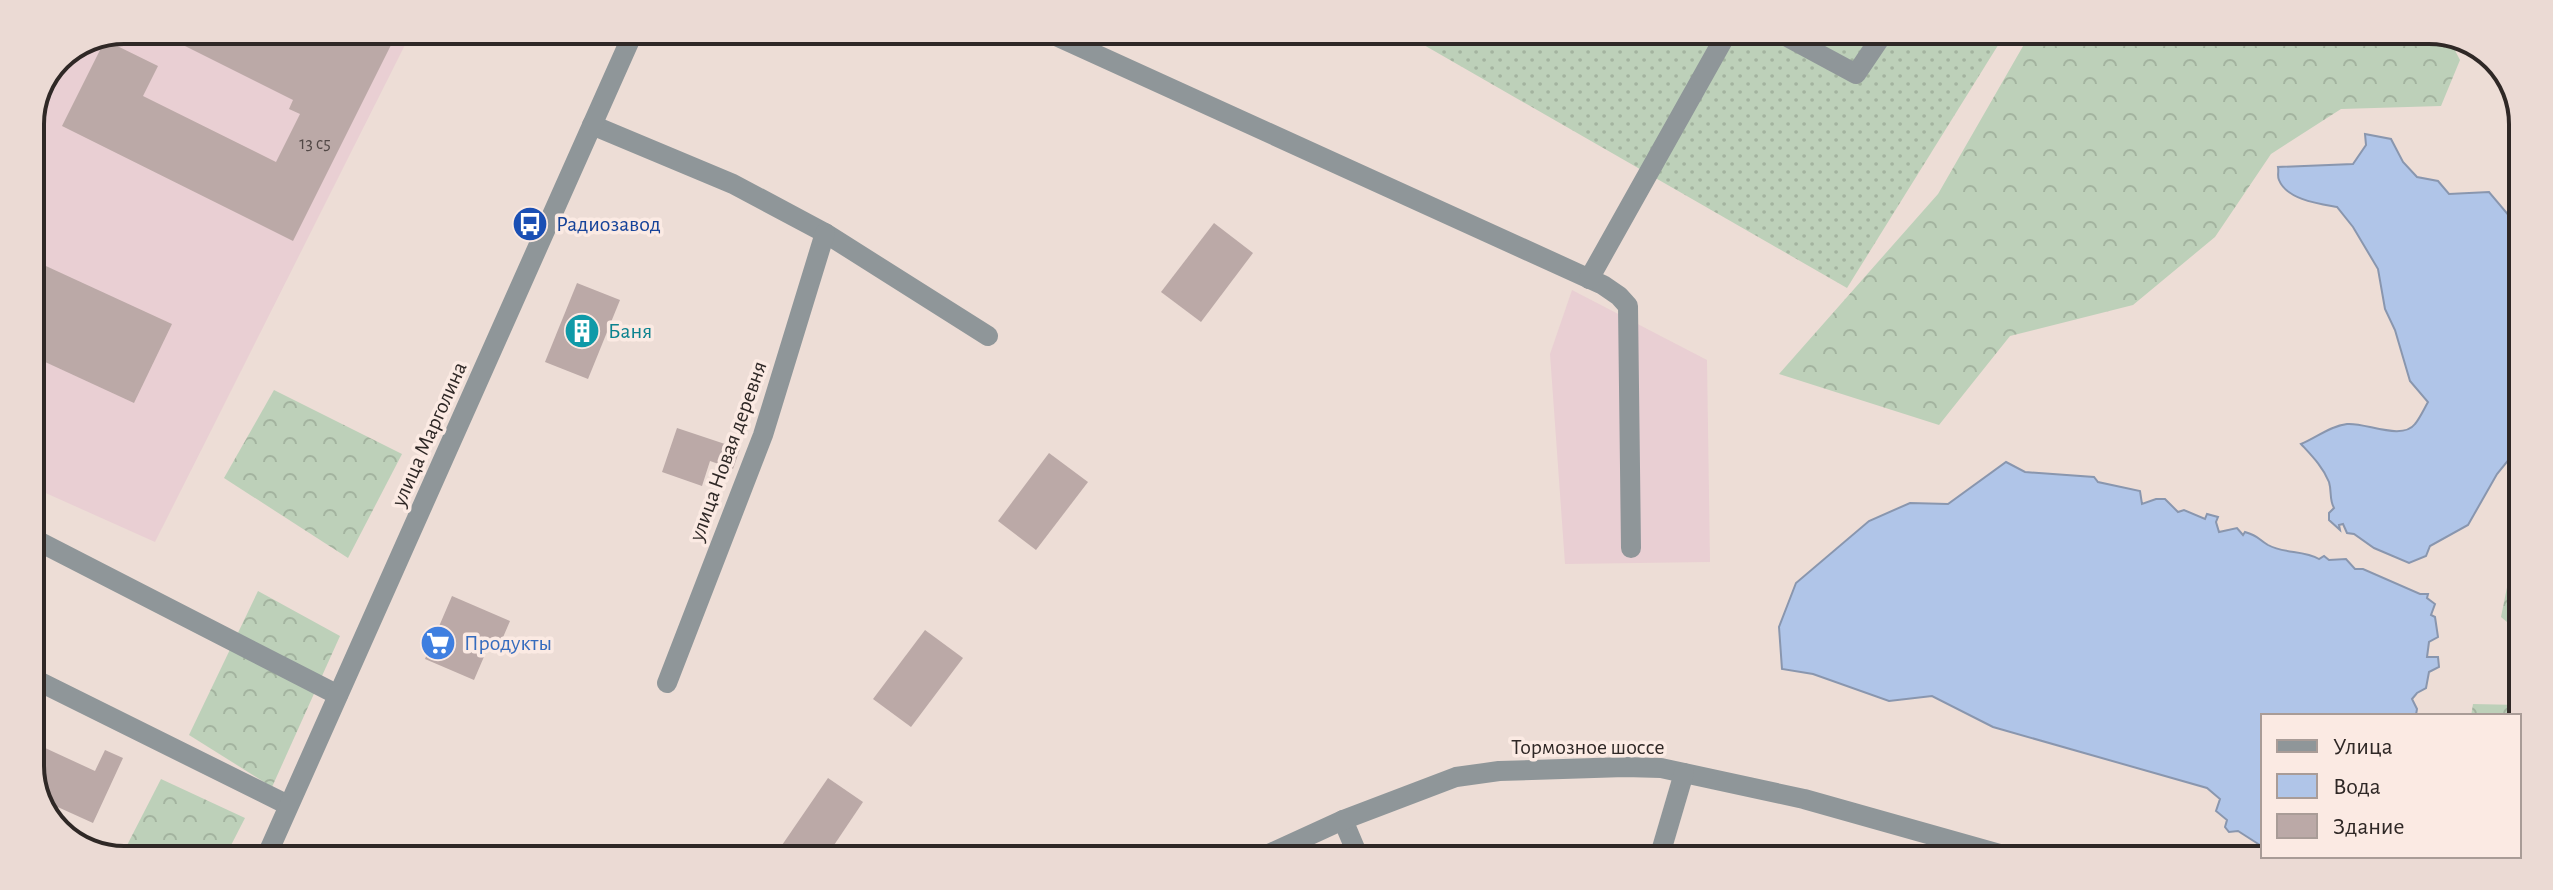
<svg xmlns="http://www.w3.org/2000/svg" width="2553" height="890" font-family="'Alegreya Sans',sans-serif">
  <style>
    .industrial { fill: #e9cfd3 }
    .forest { fill: url(#forest-crowns) }
    .garden { fill: url(#garden-dots) }
    .water { fill: #b0c5e8; stroke: #8996ae; stroke-width: 2 }
    .building { fill: #bba9a7 }
    .lines { fill: none; stroke-linecap: round; stroke-linejoin: round }
    .minor { stroke: #8f9699; stroke-width: 20 }
    .labels { text-anchor: middle; dominant-baseline: central; stroke-width: 7; stroke-linejoin: round; paint-order: stroke }
    .number-label { font-size: 18px; fill: #524846 }
    .transit-label { font-size: 22px; fill: #164399; stroke: #fbeae3; text-anchor: start }
    .culture-label { font-size: 22px; fill: #0d838f; stroke: #fbeae3; text-anchor: start }
    .street-label { font-size: 22px; fill: #2f2826; stroke: #fbeae3 }
    .shop-label { font-size: 22px; fill: #366cbe; stroke: #fbeae3; text-anchor: start }
    .rim { fill: none; stroke: #2f2826; stroke-width: 4 }
  </style>
  <defs>
    <pattern id="forest-crowns" width="20" height="18" patternUnits="userSpaceOnUse" patternTransform="scale(2)"><rect width="20" height="18" fill="#bdd0b9"/><path d="M2 6a3 3 0 1 1 6 0M12 15a3 3 0 1 1 6 0" fill="none" stroke="#a3b39f"/></pattern>
    <pattern id="garden-dots" width="8" height="8" patternUnits="userSpaceOnUse" patternTransform="scale(2)"><rect width="8" height="8" fill="#bdd0b9"/><path d="M2 2h.1M6 6h.1" fill="none" stroke="#a3b39f" stroke-width="1.8" stroke-linecap="round"/></pattern>
  </defs>
  <rect width="100%" height="100%" fill="#edddd6"/>
  <g class="industrial">
    <path d="M124 30 412 31 155 542 30 486V119L58 57Z"/>
    <path d="M1572 290 1707 360 1710 562 1565 564 1550 354Z"/>
    <path d="M1408 847 1484 858H1383Z"/>
  </g>
  <g class="forest">
    <path d="M2030 34 2447 35 2460 60 2441 106 2341 109 2271 154 2215 237 2133 305 2010 336 1939 425 1779 374 1938 194Z"/>
    <path d="M274 390 402 454 348 558 224 478Z"/>
    <path d="M2520 523 2519 632 2501 617Z"/>
    <path d="M258 591 340 636 272 787 189 735Z"/>
    <path d="M2473 704 2519 705V716H2471Z"/>
    <path d="M161 779 245 818 226 855H122Z"/>
  </g>
  <path class="garden" d="M1403 33 2005 34 1847 288Z"/>
  <g class="water">
    <path d="M2365 134 2391 139 2403 162 2417 177 2438 181 2449 194 2489 192 2522 231V292L2509 308 2520 344 2509 430 2519 447 2497 474 2468 525 2430 546 2426 556 2409 563 2374 548 2354 534 2347 533 2343 524 2339 525 2340 530 2329 520V513L2334 508C2329 499 2332 492 2329 482 2323 467 2312 456 2301 444 2316 438 2330 426 2347 424 2365 422 2402 441 2415 424 2420 418 2424 409 2428 402L2410 381 2395 330 2385 309 2378 269 2353 227 2337 207C2320 204 2287 200 2279 180 2277 176 2279 172 2278 167L2353 164 2366 145Z"/>
    <path d="M2006 462 2025 472 2094 477 2098 482 2140 491 2142 504 2156 499H2165L2178 512 2184 510 2205 519 2207 514 2218 517 2216 522 2219 532 2237 528 2243 535 2245 532C2259 536 2258 539 2268 545 2284 554 2304 550 2319 559L2324 556 2329 560 2346 559 2355 569H2363L2420 594H2428L2427 598 2435 604 2431 615 2435 617 2438 637 2429 642 2427 657H2438L2439 667 2429 672 2426 688 2417 693 2412 699 2417 709 2416 715 2263 716V847L2238 831 2229 832 2225 827 2227 820 2216 811 2220 799 2207 788 1993 727 1932 696 1889 701 1813 674 1782 669 1779 627 1796 583 1869 521 1910 503 1948 504Z"/>
  </g>
  <g class="building">
    <path d="M153 30H302L334 46 342 30 398 31 293 241 62 126 105 40 158 66 143 96 276 162 300 114 289 109 293 100Z"/>
    <path d="M1214 223 1253 253 1201 322 1161 292Z"/>
    <path d="M35 261 172 324 134 403 30 355V272Z"/>
    <path d="M577 283 620 300 588 379 545 362Z"/>
    <path d="M677 428 740 449 733 469 710 461 702 486 662 472Z"/>
    <path d="M1049 453 1088 482 1036 550 998 521Z"/>
    <path d="M452 596 510 621 501 642 492 638 474 680 425 659Z"/>
    <path d="M925 630 963 658 911 727 873 699Z"/>
    <path d="M30 741 95 771 105 750 123 758 93 823 40 799 30 772Z"/>
    <path d="M828 778 863 802 826 857H792L780 848Z"/>
  </g>
  <g class="lines">
    <g class="minor">
      <path d="M1047 32 1603 285 1619 296 1628 306 1631 548"/>
      <path d="M1780 33 1856 74 1883 34"/>
      <path d="M592 125 733 184 825 233 988 336"/>
      <path d="M1589 279 1727 33"/>
      <path d="M30 537 338 695"/>
      <path d="M30 677 288 805"/>
      <path d="M667 683 763 435 825 233"/>
      <path d="M1343 820 1359 858"/>
      <path d="M267 855 634 31"/>
      <path d="M1260 858 1343 820 1456 777 1499 771 1625 767 1661 768 1804 799 2017 859"/>
      <path d="M1659 858 1684 773"/>
    </g>
  </g>
  <defs>
    <symbol id="bus-disc" viewBox="-11 -11 22 22"><circle r="9.5" fill="#1a4fb4" stroke="#fbeae3"/><path d="M-5-6H5V4H4V6H2V4H-2V6H-4V4H-5ZM-3.5-4V0h7V-4ZM-3.5 1.2v1.5H-2V1.2ZM2 1.2v1.5H3.5V1.2Z" fill="#fff"/></symbol>
    <symbol id="building-disc" viewBox="-11 -11 22 22"><circle r="9.5" fill="#0f9aa8" stroke="#fbeae3"/><path d="M-4-6H4V6H1V3H-1V6H-4ZM-2.5-4.3h1.7v1.8h-1.7ZM.8-4.3h1.7v1.8H.8ZM-2.5-1h1.7V.8h-1.7ZM.8-1h1.7V.8H.8Z" fill="#fff"/></symbol>
    <symbol id="supermarket-disc" viewBox="-11 -11 22 22"><circle r="9.5" fill="#3f7fe0" stroke="#fbeae3"/><path d="M-6-5.5h2.5l.6 2H6L4.5 2H-2.5L-4.4-4H-6ZM-1.5 3.2a1.3 1.3 0 1 0 .1 0ZM3 3.2a1.3 1.3 0 1 0 .1 0Z" fill="#fff"/></symbol>
  </defs>
  <g fill-rule="evenodd">
    <use href="#bus-disc" x="510" y="204" width="40" height="40"/>
    <use href="#building-disc" x="562" y="311" width="40" height="40"/>
    <use href="#supermarket-disc" x="418" y="623" width="40" height="40"/>
  </g>
  <g class="labels">
    <g class="number-label">
      <text x="315" y="144">13 с5</text>
    </g>
    <g class="transit-label">
      <text x="556" y="224">Радиозавод</text>
    </g>
    <g class="culture-label">
      <text x="608" y="331">Баня</text>
    </g>
    <g class="street-label">
      <text transform="translate(429 434) rotate(-66)">улица Марголина</text>
      <text transform="translate(728 451) rotate(-70)">улица Новая деревня</text>
      <text x="1588" y="747">Тормозное шоссе</text>
    </g>
    <g class="shop-label">
      <text x="464" y="643">Продукты</text>
    </g>
  </g>
  <path d="M0 0H2553V890H0ZM124 44H2429A80 80 0 0 1 2509 124V766A80 80 0 0 1 2429 846H124A80 80 0 0 1 44 766V124A80 80 0 0 1 124 44Z" fill="#ebdad4" fill-rule="evenodd"/>
  <path class="rim" d="M124 44H2429A80 80 0 0 1 2509 124V766A80 80 0 0 1 2429 846H124A80 80 0 0 1 44 766V124A80 80 0 0 1 124 44Z"/>
  <rect x="2261" y="714" width="260" height="144" fill="#fbeae3" stroke="#a99c97" stroke-width="2"/>
  <rect x="2277" y="740" width="40" height="12" fill="#8f9699" stroke="#a99c97" stroke-width="2"/>
  <text x="2333" y="754" font-size="24" fill="#2f2826">Улица</text>
  <rect x="2277" y="774" width="40" height="24" fill="#b0c5e8" stroke="#a99c97" stroke-width="2"/>
  <text x="2333" y="794" font-size="24" fill="#2f2826">Вода</text>
  <rect x="2277" y="814" width="40" height="24" fill="#bba9a7" stroke="#a99c97" stroke-width="2"/>
  <text x="2333" y="834" font-size="24" fill="#2f2826">Здание</text>
</svg>
